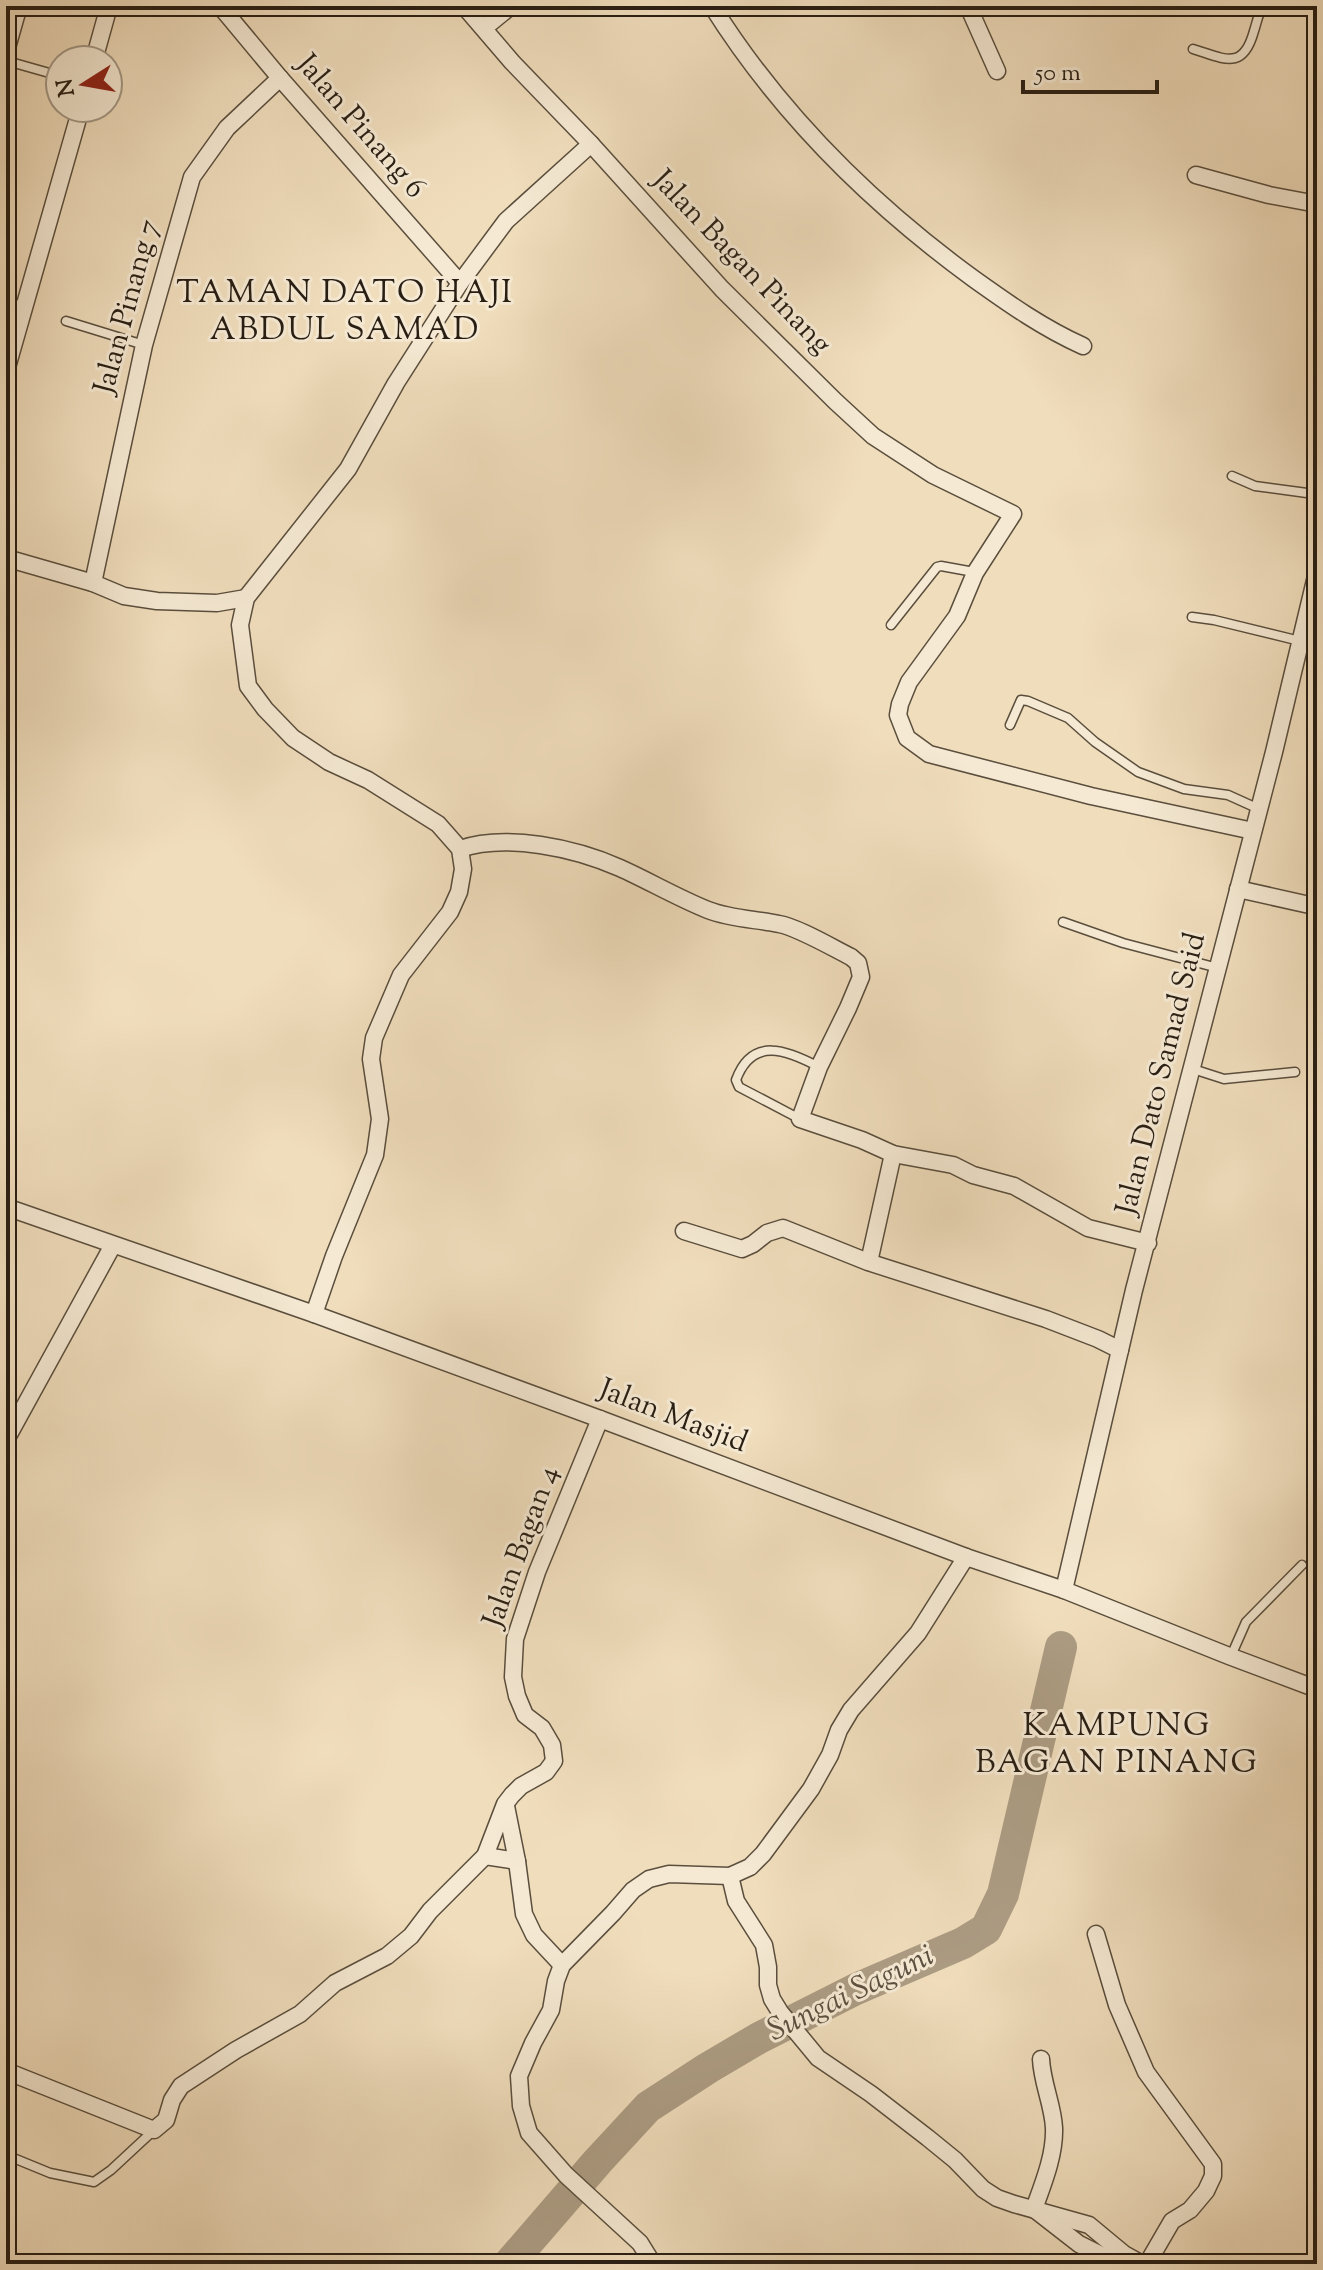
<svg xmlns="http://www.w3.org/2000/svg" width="1323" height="2270" font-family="'Sorts Mill Goudy',serif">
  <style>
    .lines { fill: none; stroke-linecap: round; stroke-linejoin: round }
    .river { stroke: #ac9c83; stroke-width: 32 }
    .lane-casing { stroke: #5a4e3d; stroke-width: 11 }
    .street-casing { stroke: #5a4e3d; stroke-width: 19 }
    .lane { stroke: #f5e9d3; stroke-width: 8 }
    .street { stroke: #f5e9d3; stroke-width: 16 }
    .labels { text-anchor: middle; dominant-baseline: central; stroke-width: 6; stroke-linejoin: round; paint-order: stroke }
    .street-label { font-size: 30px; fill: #281e13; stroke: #f5e9d3 }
    .neighbourhood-label { font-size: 32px; letter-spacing: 2px; fill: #281e13; stroke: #f5e9d3 }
    .water-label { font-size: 32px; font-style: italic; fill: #5d5040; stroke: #f5e9d3 }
  </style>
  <rect width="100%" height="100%" fill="#f0ddbc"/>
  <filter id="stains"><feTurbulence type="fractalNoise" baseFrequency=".0025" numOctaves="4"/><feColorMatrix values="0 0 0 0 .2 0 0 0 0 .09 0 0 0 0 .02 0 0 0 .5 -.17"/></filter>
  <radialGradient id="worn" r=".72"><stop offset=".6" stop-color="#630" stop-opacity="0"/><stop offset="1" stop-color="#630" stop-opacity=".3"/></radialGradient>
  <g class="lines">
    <path class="river" d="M509 2264 598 2161 648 2107 708 2068 759 2038 856 1989 963 1943 986 1929 1003 1894 1061 1647"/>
    <defs>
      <g id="lane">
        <path d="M1193 49C1225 59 1243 71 1254 31 1257 22 1258 14 1263 6"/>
        <path d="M7 61 60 76"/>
        <path d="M6 66 23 6"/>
        <path d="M6 302 23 306"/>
        <path d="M66 321 144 345"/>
        <path d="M1232 476 1255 486 1307 493 1317 496"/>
        <path d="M1192 617 1214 620 1300 641"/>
        <path d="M891 625 937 567 941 566 974 572"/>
        <path d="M1010 725 1021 700 1028 701 1068 718 1095 742 1138 772 1184 789 1228 795 1259 809"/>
        <path d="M1063 922 1123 943 1218 968"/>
        <path d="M1193 1069 1224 1079 1295 1072"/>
        <path d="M800 1119 739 1087 736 1080C752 1036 787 1050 819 1067"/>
        <path d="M1231 1656 1246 1622 1302 1565"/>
        <path d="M6 2155 50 2173 94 2182 111 2170 153 2131"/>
      </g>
      <g id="street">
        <path d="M220 6 280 78 460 283"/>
        <path d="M464 6 512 62 591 144 722 289 835 401 873 436 933 475 1013 514 975 573 957 616 909 682 900 704 898 715 907 738 929 754 1091 796 1253 831"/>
        <path d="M712 6C780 114 871 204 974 279 1009 304 1043 328 1083 346"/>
        <path d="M968 6 997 71"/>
        <path d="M484 28 511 6"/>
        <path d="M94 60 109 6"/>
        <path d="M1196 175 1269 195 1317 204"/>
        <path d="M6 371 81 108"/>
        <path d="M6 558 93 583 124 596 157 601 217 603 246 598"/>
        <path d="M93 583 144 345 192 177 227 128 280 78"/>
        <path d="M460 849C506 833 575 848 620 868 649 881 678 898 708 910 731 919 755 919 779 924 797 927 833 948 851 957L858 963 861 977 848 1008 819 1067 800 1119 862 1140 893 1154 953 1165 973 1175 1014 1186 1088 1228 1148 1243"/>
        <path d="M1238 889 1314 906 1317 909"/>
        <path d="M6 1207 314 1314 600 1419 966 1557 1064 1590 1229 1656 1317 1689"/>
        <path d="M684 1231 742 1249 753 1244 767 1233 783 1228 868 1262 1046 1319 1098 1339 1120 1350"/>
        <path d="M869 1262 893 1154"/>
        <path d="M314 1314 334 1256 375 1155 380 1119 371 1059 374 1038 401 975 450 912 459 892 463 869 460 849 438 824 368 780 329 762 293 738 265 709 248 686 240 625 246 598 348 469 396 383 460 283 506 221 591 144"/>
        <path d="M6 1440 113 1245"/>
        <path d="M1064 1590 1134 1290 1274 752 1317 572"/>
        <path d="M506 1806 517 1861 524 1914 534 1935 562 1965"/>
        <path d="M485 1856 517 1861"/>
        <path d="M730 1876 736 1901 764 1945 768 1967V1985L772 1999 780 2012 818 2058 871 2094 928 2138 955 2160 983 2189 997 2198 1014 2204 1089 2225 1124 2254 1142 2264"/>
        <path d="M1096 1934 1117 2005 1146 2072 1213 2164V2176L1206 2191 1190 2210 1172 2221 1147 2264"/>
        <path d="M1041 2059C1042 2083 1053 2105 1054 2128 1055 2155 1043 2184 1034 2209L1079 2244 1111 2260"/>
        <path d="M6 2071 154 2130 166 2120 172 2100 181 2086 236 2050 300 2014 335 1983 387 1956 411 1936 430 1911 485 1856 505 1804 512 1795 521 1786 546 1772 554 1761 552 1745 542 1728 525 1715 517 1696 513 1677 515 1639 537 1572 600 1419"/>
        <path d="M653 2264 640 2243 566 2175 529 2133 521 2106 519 2076 533 2043 551 2010 556 1981 562 1965 613 1913 633 1890 649 1879 669 1874 730 1876 750 1867 763 1854 811 1789 830 1755 839 1730 851 1710 918 1633 966 1557"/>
      </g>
    </defs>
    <use href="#lane" class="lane-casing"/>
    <use href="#street" class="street-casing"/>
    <use href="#lane" class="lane"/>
    <use href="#street" class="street"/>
  </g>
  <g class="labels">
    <g class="street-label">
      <text transform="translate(360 127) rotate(49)">Jalan Pinang 6</text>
      <text transform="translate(741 263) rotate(46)">Jalan Bagan Pinang</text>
      <text transform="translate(128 307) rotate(-75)">Jalan Pinang 7</text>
      <text transform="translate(1162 1074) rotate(-76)">Jalan Dato Samad Said</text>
      <text transform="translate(673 1417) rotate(21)">Jalan Masjid</text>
      <text transform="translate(522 1547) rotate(-70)">Jalan Bagan 4</text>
    </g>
    <g class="neighbourhood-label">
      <text x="345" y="294">TAMAN DATO HAJI<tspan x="345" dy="37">ABDUL SAMAD</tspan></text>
      <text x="1117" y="1727">KAMPUNG<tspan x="1117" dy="37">BAGAN PINANG</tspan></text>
    </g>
    <g class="water-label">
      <text transform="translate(851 1994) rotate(-26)">Sungai Saguni</text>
    </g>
  </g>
  <rect width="1323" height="2270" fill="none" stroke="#f0ddbc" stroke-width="32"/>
  <rect x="8" y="8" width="1307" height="2254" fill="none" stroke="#281e13" stroke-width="4"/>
  <rect x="16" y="16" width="1291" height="2238" fill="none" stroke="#281e13" stroke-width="2"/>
  <g transform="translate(84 84) rotate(259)"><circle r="38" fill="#f5e9d3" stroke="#a39886" stroke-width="2"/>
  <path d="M0-6L14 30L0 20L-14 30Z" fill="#8f2418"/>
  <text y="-12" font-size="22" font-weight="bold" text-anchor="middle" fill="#281e13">N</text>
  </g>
  <path d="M1023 80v12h134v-12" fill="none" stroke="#281e13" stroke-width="4"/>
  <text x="1035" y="80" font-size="24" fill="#281e13" stroke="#f5e9d3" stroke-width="6" paint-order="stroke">50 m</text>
  <rect width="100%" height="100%" filter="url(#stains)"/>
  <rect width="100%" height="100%" fill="url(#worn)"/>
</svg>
